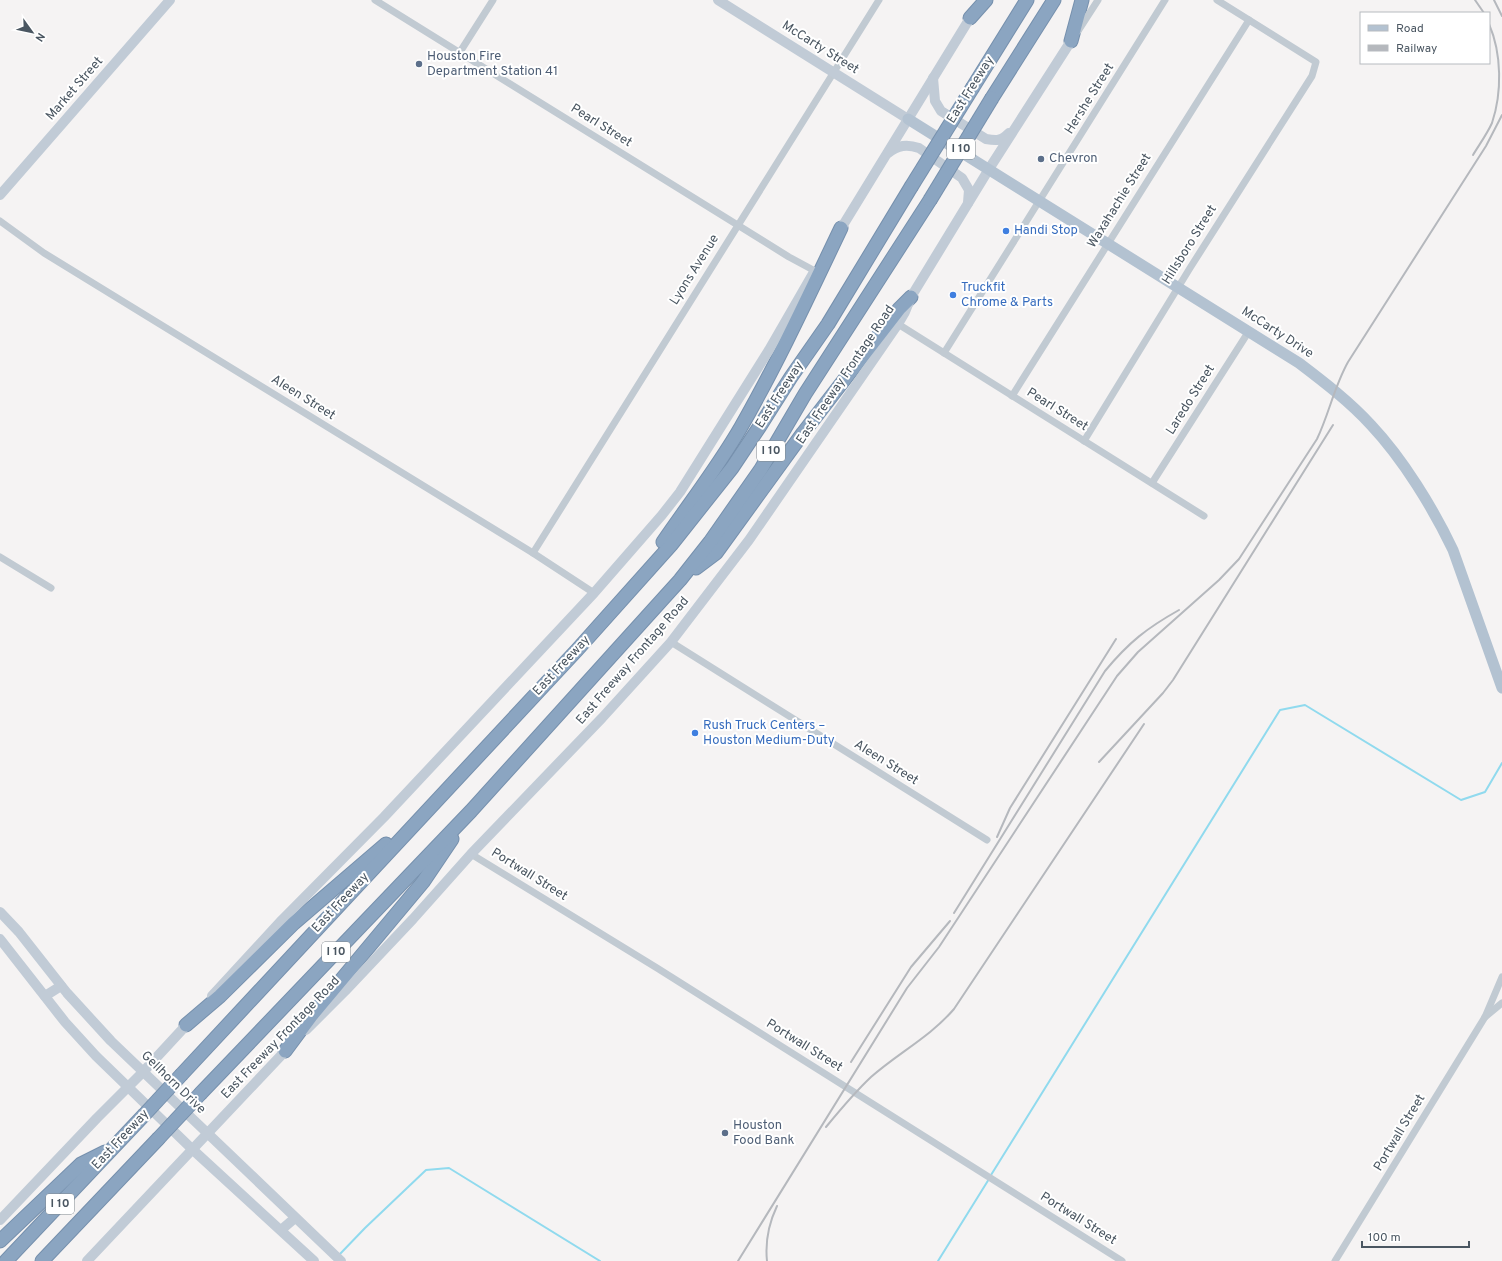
<svg xmlns="http://www.w3.org/2000/svg" width="1502" height="1261" font-family="Overpass,sans-serif">
  <style>
    .lines { fill: none; stroke-linecap: round; stroke-linejoin: round }
    .stream { stroke: #90daee; stroke-width: 2 }
    .motorway-casing { stroke: #7690ad; stroke-width: 15 }
    .minor { stroke: #c1cad2; stroke-width: 7 }
    .secondary { stroke: #c1cbd6; stroke-width: 10 }
    .primary { stroke: #b3c2d1; stroke-width: 11 }
    .motorway { stroke: #8ba5c1; stroke-width: 13 }
    .rail { stroke: #b5b8bd; stroke-width: 2 }
    .motorway-bridge-casing { stroke: #7690ad; stroke-width: 15; stroke-linecap: butt }
    .motorway-bridge { stroke: #8ba5c1; stroke-width: 13 }
    .service-dot { fill: #5c6f8a; stroke: #fff; stroke-width: 1.5 }
    .shop-dot { fill: #3f7fe0; stroke: #fff; stroke-width: 1.5 }
    .labels { text-anchor: middle; dominant-baseline: central; stroke-width: 4; stroke-linejoin: round; paint-order: stroke }
    .shield { fill: #fff; stroke: #808990; stroke-width: 1 }
    .shield-label { font-size: 12px; font-weight: bold; fill: #4a5661 }
    .street-label { font-size: 13px; fill: #4a5661; stroke: #fff }
    .service-label { font-size: 13px; fill: #4e5e75; stroke: #fff; text-anchor: start }
    .shop-label { font-size: 13px; fill: #366cbe; stroke: #fff; text-anchor: start }
  </style>
  <rect width="100%" height="100%" fill="#f5f3f3"/>
  <g class="lines">
    <g class="stream">
      <path d="M991 1175 1280 710 1305 705 1461 800 1485 792 1502 763"/>
      <path d="M339 1255 365 1228 426 1170 449 1168 600 1261"/>
      <path d="M938 1261 989 1179"/>
    </g>
    <defs>
      <g id="motorway">
        <path d="M970 18 986 0"/>
        <path d="M1071 41 1082 0"/>
        <path d="M973 87 1027 0"/>
        <path d="M992 98 1054 0"/>
        <path d="M663 542C689 504 718 467 741 427 778 362 809 295 841 228"/>
        <path d="M696 568 716 553 803 433 899 309 911 297"/>
        <path d="M186 1025 220 996 294 923 386 844"/>
        <path d="M285 1051 311 1016 423 882 452 839"/>
        <path d="M182 1074 577 650 671 545 732 468 760 426 791 377 828 324 911 187"/>
        <path d="M201 1093 471 811 680 580 710 542 761 469 805 394 930 200"/>
        <path d="M0 1241 81 1164 105 1152"/>
        <path d="M6 1261 144 1115"/>
        <path d="M42 1261 158 1139"/>
      </g>
    </defs>
    <use href="#motorway" class="motorway-casing"/>
    <g class="minor">
      <path d="M375 0 789 257 815 271"/>
      <path d="M1078 31 1098 0"/>
      <path d="M460 52 493 0"/>
      <path d="M0 221 44 253 533 553 594 593"/>
      <path d="M898 324 1204 516"/>
      <path d="M944 353 1165 0"/>
      <path d="M1012 396 1249 20"/>
      <path d="M1084 441 1190 268 1312 76 1316 62 1217 0"/>
      <path d="M1152 483 1249 331"/>
      <path d="M533 553 879 0"/>
      <path d="M0 557 51 588"/>
      <path d="M671 642 987 840"/>
      <path d="M471 854 657 968 1122 1261"/>
      <path d="M1485 1017 1502 1003"/>
      <path d="M1335 1261 1485 1017 1502 977"/>
    </g>
    <g class="secondary">
      <path d="M718 0 908 119"/>
      <path d="M933 78 935 101 941 111 986 139C997 141 1001 141 1009 133"/>
      <path d="M888 153C898 145 907 144 919 148L962 178 969 190 968 203"/>
      <path d="M0 195 170 0"/>
      <path d="M837 235 970 18"/>
      <path d="M0 912 19 932 67 993 111 1041 341 1261"/>
      <path d="M0 939 65 1022 96 1056 192 1149 314 1261"/>
      <path d="M45 996 61 986"/>
      <path d="M212 996 282 920 384 817 594 593 662 515 680 492 717 433 769 350 814 272"/>
      <path d="M306 1030 345 991 413 919 471 854 602 718 671 642 749 540 898 324 905 312 911 297 989 169 1071 41"/>
      <path d="M0 1220 97 1118 143 1072 191 1020"/>
      <path d="M281 1230 295 1218"/>
      <path d="M87 1261 290 1046"/>
    </g>
    <path class="primary" d="M908 119 1299 363C1324 382 1350 402 1371 425 1403 459 1433 508 1453 550L1502 688"/>
    <use href="#motorway" class="motorway"/>
    <g class="rail">
      <path d="M1475 0 1484 13"/>
      <path d="M1494 0 1502 16"/>
      <path d="M1473 155C1479 145 1487 134 1492 123 1502 93 1502 54 1489 24"/>
      <path d="M1099 762 1163 693 1173 680 1333 425"/>
      <path d="M997 837 1010 808 1116 639"/>
      <path d="M954 913 1105 671C1129 642 1147 628 1179 610"/>
      <path d="M851 1062 911 967 950 921"/>
      <path d="M826 1127C840 1110 855 1092 871 1077 898 1053 930 1037 954 1009L1144 724"/>
      <path d="M738 1261 907 988 939 947 1117 676 1138 652 1219 580 1239 559 1317 439C1329 414 1334 387 1348 362L1486 146 1502 115"/>
      <path d="M767 1261C765 1242 769 1223 777 1206"/>
    </g>
    <defs>
      <g id="motorway-bridge">
        <path d="M911 187 973 87"/>
        <path d="M930 200 992 98"/>
        <path d="M144 1115 182 1074"/>
        <path d="M158 1139 201 1093"/>
      </g>
    </defs>
    <use href="#motorway-bridge" class="motorway-bridge-casing"/>
    <use href="#motorway-bridge" class="motorway-bridge"/>
  </g>
  <g class="service-dot">
    <circle cx="419" cy="64" r="4"/>
    <circle cx="1041" cy="159" r="4"/>
    <circle cx="725" cy="1133" r="4"/>
  </g>
  <g class="shop-dot">
    <circle cx="1006" cy="231" r="4"/>
    <circle cx="953" cy="295" r="4"/>
    <circle cx="695" cy="733" r="4"/>
  </g>
  <g class="labels">
    <g class="shield">
      <rect x="947" y="139" width="28" height="20" rx="3"/>
      <rect x="757" y="441" width="28" height="20" rx="3"/>
      <rect x="322" y="942" width="28" height="20" rx="3"/>
      <rect x="46" y="1194" width="28" height="20" rx="3"/>
    </g>
    <g class="shield-label">
      <text x="961" y="149">I 10</text>
      <text x="771" y="451">I 10</text>
      <text x="336" y="952">I 10</text>
      <text x="60" y="1204">I 10</text>
    </g>
    <g class="street-label">
      <text transform="translate(820 48) rotate(32)">McCarty Street</text>
      <text transform="translate(75 89) rotate(-49)">Market Street</text>
      <text transform="translate(971 90) rotate(-58)">East Freeway</text>
      <text transform="translate(1090 99) rotate(-58)">Hershe Street</text>
      <text transform="translate(601 126) rotate(32)">Pearl Street</text>
      <text transform="translate(1120 201) rotate(-58)">Waxahachie Street</text>
      <text transform="translate(1190 245) rotate(-58)">Hillsboro Street</text>
      <text transform="translate(695 270) rotate(-58)">Lyons Avenue</text>
      <text transform="translate(1277 333) rotate(33)">McCarty Drive</text>
      <text transform="translate(846 375) rotate(-56)">East Freeway Frontage Road</text>
      <text transform="translate(780 395) rotate(-57)">East Freeway</text>
      <text transform="translate(303 398) rotate(32)">Aleen Street</text>
      <text transform="translate(1191 400) rotate(-58)">Laredo Street</text>
      <text transform="translate(1057 410) rotate(32)">Pearl Street</text>
      <text transform="translate(633 661) rotate(-49)">East Freeway Frontage Road</text>
      <text transform="translate(562 666) rotate(-47)">East Freeway</text>
      <text transform="translate(886 763) rotate(32)">Aleen Street</text>
      <text transform="translate(529 875) rotate(32)">Portwall Street</text>
      <text transform="translate(341 903) rotate(-47)">East Freeway</text>
      <text transform="translate(281 1038) rotate(-46)">East Freeway Frontage Road</text>
      <text transform="translate(804 1046) rotate(32)">Portwall Street</text>
      <text transform="translate(173 1083) rotate(44)">Gellhorn Drive</text>
      <text transform="translate(1400 1133) rotate(-59)">Portwall Street</text>
      <text transform="translate(121 1140) rotate(-47)">East Freeway</text>
      <text transform="translate(1078 1219) rotate(32)">Portwall Street</text>
    </g>
    <g class="service-label">
      <text x="427" y="57">Houston Fire<tspan x="427" dy="15">Department Station 41</tspan></text>
      <text x="1049" y="159">Chevron</text>
      <text x="733" y="1126">Houston<tspan x="733" dy="15">Food Bank</tspan></text>
    </g>
    <g class="shop-label">
      <text x="1014" y="231">Handi Stop</text>
      <text x="961" y="288">Truckfit<tspan x="961" dy="15">Chrome &amp; Parts</tspan></text>
      <text x="703" y="726">Rush Truck Centers –<tspan x="703" dy="15">Houston Medium-Duty</tspan></text>
    </g>
  </g>
  <rect x="1360" y="12" width="130" height="52" fill="#ffffff" stroke="#b7bbc0"/>
  <rect x="1368" y="25" width="20" height="6" fill="#b3c2d1" stroke="#b7bbc0"/>
  <text x="1396" y="32" font-size="12" fill="#4a5661">Road</text>
  <rect x="1368" y="45" width="20" height="6" fill="#b5b8bd" stroke="#b7bbc0"/>
  <text x="1396" y="52" font-size="12" fill="#4a5661">Railway</text>
  <g transform="translate(32 32) rotate(123)" stroke="#ffffff" stroke-width="3" paint-order="stroke">
  <path d="M0-3L7 15L0 10L-7 15Z" fill="#4a5661"/>
  <text y="-6" font-size="11" font-weight="bold" text-anchor="middle" fill="#4a5661">N</text>
  </g>
  <path d="M1362 1241v6h107v-6" fill="none" stroke="#4a5661" stroke-width="2"/>
  <text x="1368" y="1241" font-size="12" fill="#4a5661" stroke="#ffffff" stroke-width="3" paint-order="stroke">100 m</text>
</svg>
